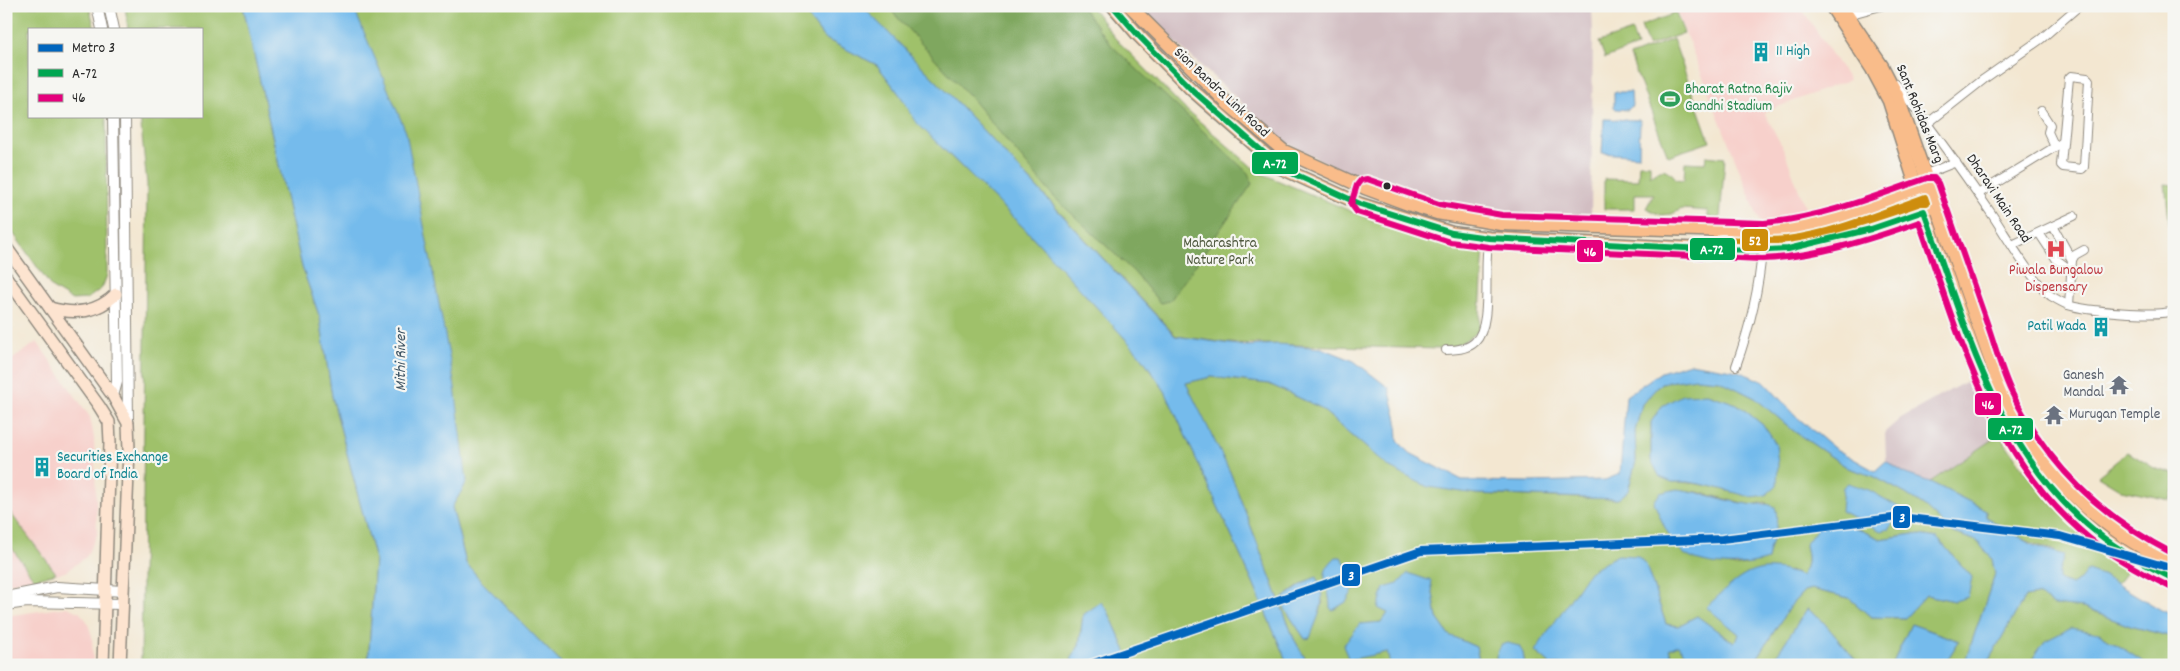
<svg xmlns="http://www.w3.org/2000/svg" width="2180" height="671" font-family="Dekko,sans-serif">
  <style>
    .built { fill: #f7d0cb }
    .industrial { fill: #d2bec2 }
    .green { fill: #9fc16a; stroke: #65764a; fill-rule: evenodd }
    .forest { fill: #7fa75e; stroke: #556944 }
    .water { fill: #75bbec; stroke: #50738c }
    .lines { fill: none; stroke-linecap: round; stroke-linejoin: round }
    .minor-casing { stroke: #8f897e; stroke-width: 10 }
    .tertiary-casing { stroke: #8f897e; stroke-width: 12 }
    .secondary-casing { stroke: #8f897e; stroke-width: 14 }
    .primary-casing { stroke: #8f897e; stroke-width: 15 }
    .minor { stroke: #fff; stroke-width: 8 }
    .tertiary { stroke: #fff; stroke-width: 10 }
    .secondary { stroke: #fde4d0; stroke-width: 11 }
    .primary { stroke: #f9bc8a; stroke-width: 12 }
    .bus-1-casing { stroke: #f6f6f2; stroke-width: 10 }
    .bus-2-casing { stroke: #f6f6f2; stroke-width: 10 }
    .bus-3-casing { stroke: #f6f6f2; stroke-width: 10 }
    .bus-1 { stroke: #00a651; stroke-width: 6 }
    .bus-2 { stroke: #e5007d; stroke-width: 6 }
    .bus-3 { stroke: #ce8d09; stroke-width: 6 }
    .metro-1-casing { stroke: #f6f6f2; stroke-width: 11 }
    .metro-1 { stroke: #0065bd; stroke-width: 8 }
    .bus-dot { fill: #2b2b2b; stroke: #f6f6f2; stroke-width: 2 }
    .labels { text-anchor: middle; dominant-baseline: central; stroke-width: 4.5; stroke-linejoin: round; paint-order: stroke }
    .culture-label { font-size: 15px; fill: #0d838f; stroke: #f6f6f2; text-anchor: start }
    .leisure-label { font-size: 15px; fill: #27864d; stroke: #f6f6f2; text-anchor: start }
    .street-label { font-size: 15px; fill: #2b2b2b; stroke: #f6f6f2 }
    .park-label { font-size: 15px; fill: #4e583e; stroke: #f6f6f2 }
    .health-label { font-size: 15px; fill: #be3a42; stroke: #f6f6f2 }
    .worship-label { font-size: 15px; fill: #5b616d; stroke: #f6f6f2; text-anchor: end }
    .water-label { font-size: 16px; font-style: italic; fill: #415665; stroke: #f6f6f2 }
    .line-badge { stroke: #f6f6f2; stroke-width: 2 }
    .badge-label { font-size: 14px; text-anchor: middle; font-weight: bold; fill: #fff }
  </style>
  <rect width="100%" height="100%" fill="#f6f6f2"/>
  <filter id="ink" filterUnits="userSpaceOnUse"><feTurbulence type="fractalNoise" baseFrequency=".02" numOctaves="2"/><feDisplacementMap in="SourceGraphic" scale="10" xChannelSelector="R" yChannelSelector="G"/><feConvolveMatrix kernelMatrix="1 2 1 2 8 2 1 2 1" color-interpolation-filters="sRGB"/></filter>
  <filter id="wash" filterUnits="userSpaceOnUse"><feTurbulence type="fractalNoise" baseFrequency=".0096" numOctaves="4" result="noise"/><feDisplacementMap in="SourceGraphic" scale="20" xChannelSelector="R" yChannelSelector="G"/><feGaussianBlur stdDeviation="1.12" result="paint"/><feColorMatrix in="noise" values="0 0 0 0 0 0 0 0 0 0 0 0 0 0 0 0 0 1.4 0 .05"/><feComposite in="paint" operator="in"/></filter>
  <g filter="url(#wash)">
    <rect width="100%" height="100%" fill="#f3e7d1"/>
    <g class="built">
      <path d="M1682 6H1800L1849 80 1764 112 1784 150 1807 212 1761 225 1676 9Z"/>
      <path d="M37 342 90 417 94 438 97 535 86 557 65 572 6 584V364Z"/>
      <path d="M67 607 79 612 87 621 92 636 93 665H6V616Z"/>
    </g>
    <g class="industrial">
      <path d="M1139 6H1592L1593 35 1591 219 1512 216 1417 197 1358 179 1285 142 1178 45Z"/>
      <path d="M1970 379 2000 435 1930 482 1906 474 1886 461 1885 432 1901 418Z"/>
    </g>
    <g class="green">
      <path d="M6 6H89L95 29H29V116H106L107 275 102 288 87 299 72 300 52 288 6 223Z"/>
      <path d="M125 6H243L302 267 320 318 332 396 375 560 368 665H141L147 184 140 116H201V29H128Z"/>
      <path d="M353 6H800L824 38 877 65 900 95 917 123 1030 234 1141 356 1165 391 1253 583 1288 665H1128L1130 660 1108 611 1083 615 1079 646 1071 658 1075 665H563L482 582 466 563 452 507 467 482Z"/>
      <path d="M862 6H1091L1115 38 1184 108 1258 172 1398 231 1484 246 1479 331 1458 345 1441 349 1227 343 1176 336 951 96Z"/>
      <path d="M1676 13 1684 33 1648 46 1641 26Z"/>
      <path d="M1632 31 1637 46 1605 58 1599 42Z"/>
      <path d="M1673 39 1710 142 1668 156 1630 56Z"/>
      <path d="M1706 156 1725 158 1720 218 1708 217V211L1682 209 1672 214 1661 215 1646 208 1654 194H1635V209H1604V179L1638 180 1639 164H1650V176C1661 167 1668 167 1676 179L1684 180 1685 162 1705 163Z"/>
      <path d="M2165 184 2174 185V246H2172Z"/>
      <path d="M1211 377 1269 384 1319 407 1390 468 1476 494 1581 498 1618 499 1628 491 1636 461 1635 431 1642 404 1661 383 1696 378 1719 380 1755 398 1795 432 1848 468 1873 476 1906 494 1925 507 1953 533 1977 541 1992 559 1995 574 1964 665H1944L1959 641 1911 624 1892 665H1860L1819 617 1807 609 1770 665H1753L1790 606 1804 591 1811 589 1849 598 1871 617 1905 618 1926 595 1955 601 1972 577 1937 538 1913 534 1880 539 1836 519 1805 545C1808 557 1809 566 1801 576L1790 571 1707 607 1739 634 1737 640 1734 643 1697 616 1678 626 1666 624 1653 585 1535 651 1551 665H1525L1523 653 1496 656 1498 665H1480L1476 647 1449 635 1437 618 1431 581 1388 613 1382 622 1360 624 1388 652 1390 665H1309L1294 639 1230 472 1185 383ZM1707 394 1737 404 1764 426 1733 492C1712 486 1694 482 1672 482L1651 460V422ZM1677 490 1698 492 1751 505 1766 502 1776 528 1769 547 1767 560 1736 567 1702 560 1660 493ZM1309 580 1323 602 1314 624 1305 639 1285 609 1289 593Z"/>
      <path d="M2000 435C2038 493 2070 529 2129 568L2117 584 2102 575 2080 580 2071 585 2059 580 2054 550C2029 544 2008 532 1986 517V510L1930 482Z"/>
      <path d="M2128 452 2154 468 2174 474V486L2170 500 2121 490 2098 476Z"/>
      <path d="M6 507 56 573 34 579 6 540Z"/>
      <path d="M2037 595 2054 604 2083 608 2133 627 2174 637V665H2148L2099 633 2045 641 2028 665H1986L2025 597Z"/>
      <path d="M1678 645 1694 662 1701 665H1676L1669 649Z"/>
    </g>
    <path class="forest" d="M887 6H1081L1112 46 1248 173 1252 184 1170 301 1160 303 1134 272 1054 197 970 97Z"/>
    <g class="water">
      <path d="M243 6H353L406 132 455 387 467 482 452 507 466 563 482 582 563 665H368L375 560 332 396 320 318 302 267Z"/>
      <path d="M800 6H862L951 96 1175 336 1245 346 1278 344 1322 348 1354 361 1389 388 1397 420 1398 441 1408 452 1464 481 1531 482 1605 480 1620 474 1626 396 1661 372 1690 363 1738 371 1764 382 1798 418 1834 448 1875 471 1886 461 1906 474 1930 482 1986 510V517L2033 545 2064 555 2059 571V580L2071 585 2080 580 2088 570 2102 575 2163 611 2174 615V637L2133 627 2083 608 2054 605 2037 595 2025 597 1986 665H1964L1995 574 1992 559 1977 541 1953 533 1925 507 1906 494 1873 476 1848 468 1795 432 1755 398 1719 380 1696 378 1661 383 1642 404 1635 431 1636 461 1628 491 1618 499 1476 494 1428 487 1390 468 1319 407 1269 384 1211 377 1186 383 1230 472 1294 639 1309 665H1288L1253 583 1165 391 1141 356 1030 234 917 123 900 95 877 65 824 38Z"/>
      <path d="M1617 92H1631L1632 106 1628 110 1616 109 1614 107V93Z"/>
      <path d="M1604 119 1640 120 1639 156 1602 153Z"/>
      <path d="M1707 394 1737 404 1764 426 1776 444 1778 464 1777 485 1766 495 1751 497 1710 486 1689 482H1672L1660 477 1651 460V422L1662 406 1682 395Z"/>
      <path d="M1848 483 1869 490 1900 508 1889 529 1881 531 1841 511 1843 487Z"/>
      <path d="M1677 489C1702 492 1724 501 1748 504 1760 506 1763 501 1775 507 1781 524 1769 543 1767 560 1747 568 1701 568 1683 553 1669 540 1661 520 1654 502L1660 493Z"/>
      <path d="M1836 519 1880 539 1913 534 1937 538 1972 577 1968 597 1955 601 1926 595 1905 618 1871 617 1849 598 1811 589 1804 591 1790 606 1753 665H1701L1694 662 1678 645 1669 649 1676 665H1551L1535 651 1589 572 1618 555 1638 556 1646 565 1666 624 1678 626 1697 616 1734 643 1737 640 1739 634 1706 607C1739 578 1754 557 1801 576 1809 566 1808 557 1805 545L1821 523Z"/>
      <path d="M1336 557H1341L1353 575 1356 586 1346 602 1333 610 1330 608C1330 583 1315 576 1336 557Z"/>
      <path d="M1408 573 1431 581 1437 618 1449 635 1476 647 1480 665H1390L1387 652 1349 660 1343 646 1360 624 1382 622 1388 613 1378 608 1384 588 1398 584Z"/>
      <path d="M1317 577C1328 602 1318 615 1310 638L1305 639 1285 609 1282 599 1309 580Z"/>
      <path d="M1101 602 1108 611 1130 660 1128 665H1075L1071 658 1079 646 1083 615Z"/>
      <path d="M1807 609 1819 617 1860 665H1770Z"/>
      <path d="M1911 624 1959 641 1944 665H1892Z"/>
      <path d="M2071 628 2099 633 2148 665H2028L2045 641Z"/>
      <path d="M1508 643 1519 646 1523 653 1525 665H1498L1496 656 1501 645Z"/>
    </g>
  </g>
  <g filter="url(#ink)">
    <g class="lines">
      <defs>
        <g id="minor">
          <path d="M1844 16 1881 6"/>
          <path d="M2071 76 2087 78 2089 80 2084 167 2082 169 2063 167 2061 165 2069 78Z"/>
          <path d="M1896 84C1930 126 1961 169 1991 213 2006 235 2031 280 2051 296 2056 299 2063 303 2068 305 2087 311 2156 317 2174 311"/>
          <path d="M2041 111 2050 125 2048 132 2055 147"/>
          <path d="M1928 123 1984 79 2041 39 2079 6"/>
          <path d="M1926 174 1956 162"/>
          <path d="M1978 194 2063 142"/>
          <path d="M2053 226 2072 260"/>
          <path d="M2039 233 2057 260 2072 271"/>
          <path d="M2012 245 2074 216"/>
          <path d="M2069 305 2072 260 2075 255 2084 250"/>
          <path d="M1446 350C1456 350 1468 349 1475 342 1494 324 1482 265 1489 238"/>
          <path d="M1736 366C1750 327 1759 291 1762 250"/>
        </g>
        <g id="tertiary">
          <path d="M97 6 102 29"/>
          <path d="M109 6 114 29"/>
          <path d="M125 116 128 423"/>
          <path d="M113 396 117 382 113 116"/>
          <path d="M6 597 57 587 123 591"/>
          <path d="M6 605 27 602 122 604"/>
        </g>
        <g id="secondary">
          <path d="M6 247 113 396 128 423 129 450 120 665"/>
          <path d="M6 277 99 406 109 422 110 442 103 665"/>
          <path d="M50 308C75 315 97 313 116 294"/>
        </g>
        <g id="primary">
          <path d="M1113 6 1139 36 1191 89 1281 168 1360 204 1452 233 1489 238 1704 249 1768 250 1788 249 1871 229 1936 206"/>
          <path d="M1130 6 1229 105 1284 151 1365 188 1411 205 1437 213 1501 224 1764 232C1826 229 1872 206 1930 186"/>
          <path d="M1831 6 1872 69 1889 101 1924 211 1982 374C2005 429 2041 484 2086 524 2112 547 2143 564 2174 579"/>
          <path d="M1841 6 1882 66 1897 95 2002 393C2042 472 2093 527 2174 564"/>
        </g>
      </defs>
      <use href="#minor" class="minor-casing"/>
      <use href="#tertiary" class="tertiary-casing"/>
      <use href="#secondary" class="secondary-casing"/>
      <use href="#primary" class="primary-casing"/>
      <use href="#minor" class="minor"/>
      <use href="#tertiary" class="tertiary"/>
      <use href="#secondary" class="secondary"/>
      <use href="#primary" class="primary"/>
      <defs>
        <path id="bus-1" d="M1113 6 1139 36 1191 89 1281 168 1360 204 1452 233 1489 238 1704 249 1768 250 1788 249 1871 229 1924 211C1965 325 1996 452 2096 532 2119 551 2146 565 2174 579"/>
        <path id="bus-2" d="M2170 587C2142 573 2114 558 2089 538 1991 458 1959 336 1919 222 1869 240 1815 257 1762 259L1489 247 1450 242 1357 212 1351 204 1357 185 1361 180 1367 179 1439 204 1502 215 1764 223C1821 218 1873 197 1927 178H1934L1938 183C1954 230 1971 276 1987 323 1995 345 2001 370 2011 391 2047 465 2101 517 2174 554"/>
        <path id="bus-3" d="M1925 197 1927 203H1921C1878 218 1832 234 1787 240 1766 243 1743 240 1721 239 1744 240 1765 241 1787 239 1835 233 1880 213 1925 197Z"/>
      </defs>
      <use href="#bus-1" class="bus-1-casing"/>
      <use href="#bus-2" class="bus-2-casing"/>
      <use href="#bus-3" class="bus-3-casing"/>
      <use href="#bus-1" class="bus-1"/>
      <use href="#bus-2" class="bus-2"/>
      <use href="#bus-3" class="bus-3"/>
      <defs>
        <path id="metro-1" d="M1088 665 1421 551 1722 539 1900 517 2060 536 2174 569"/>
      </defs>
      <use href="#metro-1" class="metro-1-casing"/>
      <use href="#metro-1" class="metro-1"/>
    </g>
  </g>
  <defs>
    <symbol id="building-bare" viewBox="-9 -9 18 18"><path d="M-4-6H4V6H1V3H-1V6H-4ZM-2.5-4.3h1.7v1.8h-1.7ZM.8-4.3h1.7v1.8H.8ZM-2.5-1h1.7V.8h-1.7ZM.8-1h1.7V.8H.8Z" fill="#0f9aa8" stroke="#f6f6f2" stroke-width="2.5" paint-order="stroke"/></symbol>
    <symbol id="stadium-bare" viewBox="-9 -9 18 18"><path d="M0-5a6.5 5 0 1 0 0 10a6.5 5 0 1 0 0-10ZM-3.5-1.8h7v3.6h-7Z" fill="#2e9e5b" stroke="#f6f6f2" stroke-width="2.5" paint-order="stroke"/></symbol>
    <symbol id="hospital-bare" viewBox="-9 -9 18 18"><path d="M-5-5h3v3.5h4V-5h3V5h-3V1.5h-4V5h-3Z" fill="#e0444e" stroke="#f6f6f2" stroke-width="2.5" paint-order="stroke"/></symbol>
    <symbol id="temple-bare" viewBox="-9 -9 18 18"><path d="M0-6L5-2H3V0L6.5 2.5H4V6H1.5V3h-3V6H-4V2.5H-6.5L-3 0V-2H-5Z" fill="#6b7280" stroke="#f6f6f2" stroke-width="2.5" paint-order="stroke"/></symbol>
  </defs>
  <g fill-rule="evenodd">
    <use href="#building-bare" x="1747" y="38" width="28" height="28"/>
    <use href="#stadium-bare" x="1656" y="85" width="28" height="28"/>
    <use href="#hospital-bare" x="2042" y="235" width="28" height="28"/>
    <use href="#building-bare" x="2087" y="313" width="28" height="28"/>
    <use href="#temple-bare" x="2105" y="371" width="28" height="28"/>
    <use href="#temple-bare" x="2040" y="401" width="28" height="28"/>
    <use href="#building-bare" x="28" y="453" width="28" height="28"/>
  </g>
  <circle class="bus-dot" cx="1387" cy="186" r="4.5"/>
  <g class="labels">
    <g class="culture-label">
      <text x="1776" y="52">11 High</text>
      <text x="2086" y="327" text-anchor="end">Patil Wada</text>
      <text x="57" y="458">Securities Exchange<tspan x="57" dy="17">Board of India</tspan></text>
    </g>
    <g class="leisure-label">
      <text x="1685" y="90">Bharat Ratna Rajiv<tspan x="1685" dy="17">Gandhi Stadium</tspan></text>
    </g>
    <g class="street-label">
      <text transform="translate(1221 93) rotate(43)">Sion Bandra Link Road</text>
      <text transform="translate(1919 114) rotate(68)">Sant Rohidas Marg</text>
      <text transform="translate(1998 199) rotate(56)">Dharavi Main Road</text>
    </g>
    <g class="park-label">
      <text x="1220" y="244">Maharashtra<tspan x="1220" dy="17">Nature Park</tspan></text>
    </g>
    <g class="health-label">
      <text x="2056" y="271">Piwala Bungalow<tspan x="2056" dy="17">Dispensary</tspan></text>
    </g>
    <g class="worship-label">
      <text x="2104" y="376">Ganesh<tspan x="2104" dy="17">Mandal</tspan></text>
      <text x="2069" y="415" text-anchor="start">Murugan Temple</text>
    </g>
    <g class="water-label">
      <text transform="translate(401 360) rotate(-90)">Mithi River</text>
    </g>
  </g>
  <g class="line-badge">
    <rect x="1251" y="151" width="48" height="24" rx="5" fill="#00a651"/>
    <rect x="1741" y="228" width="28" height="24" rx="5" fill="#ce8d09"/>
    <rect x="1689" y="237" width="47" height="24" rx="5" fill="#00a651"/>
    <rect x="1576" y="239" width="28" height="24" rx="5" fill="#e5007d"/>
    <rect x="1974" y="392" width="28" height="24" rx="5" fill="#e5007d"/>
    <rect x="1987" y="417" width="47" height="24" rx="5" fill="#00a651"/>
    <rect x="1892" y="505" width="19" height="24" rx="5" fill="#0065bd"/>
    <rect x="1341" y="563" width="20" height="24" rx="5" fill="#0065bd"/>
  </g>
  <g class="badge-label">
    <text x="1275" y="168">A-72</text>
    <text x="1755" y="245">52</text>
    <text x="1712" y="254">A-72</text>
    <text x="1590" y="256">46</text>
    <text x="1988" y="409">46</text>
    <text x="2011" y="434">A-72</text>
    <text x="1902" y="522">3</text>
    <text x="1351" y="580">3</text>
  </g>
  <rect width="2180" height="671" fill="none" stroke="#f6f6f2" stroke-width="25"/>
  <rect x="28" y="28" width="175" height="90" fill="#f6f6f2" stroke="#a5a5a2"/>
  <rect x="38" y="44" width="25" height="8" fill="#0065bd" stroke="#a5a5a2"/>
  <text x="72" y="52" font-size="15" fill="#2b2b2b">Metro 3</text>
  <rect x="38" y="69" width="25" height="8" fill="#00a651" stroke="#a5a5a2"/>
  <text x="72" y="78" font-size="15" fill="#2b2b2b">A-72</text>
  <rect x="38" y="94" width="25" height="8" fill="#e5007d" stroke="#a5a5a2"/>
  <text x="72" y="102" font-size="15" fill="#2b2b2b">46</text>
</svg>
